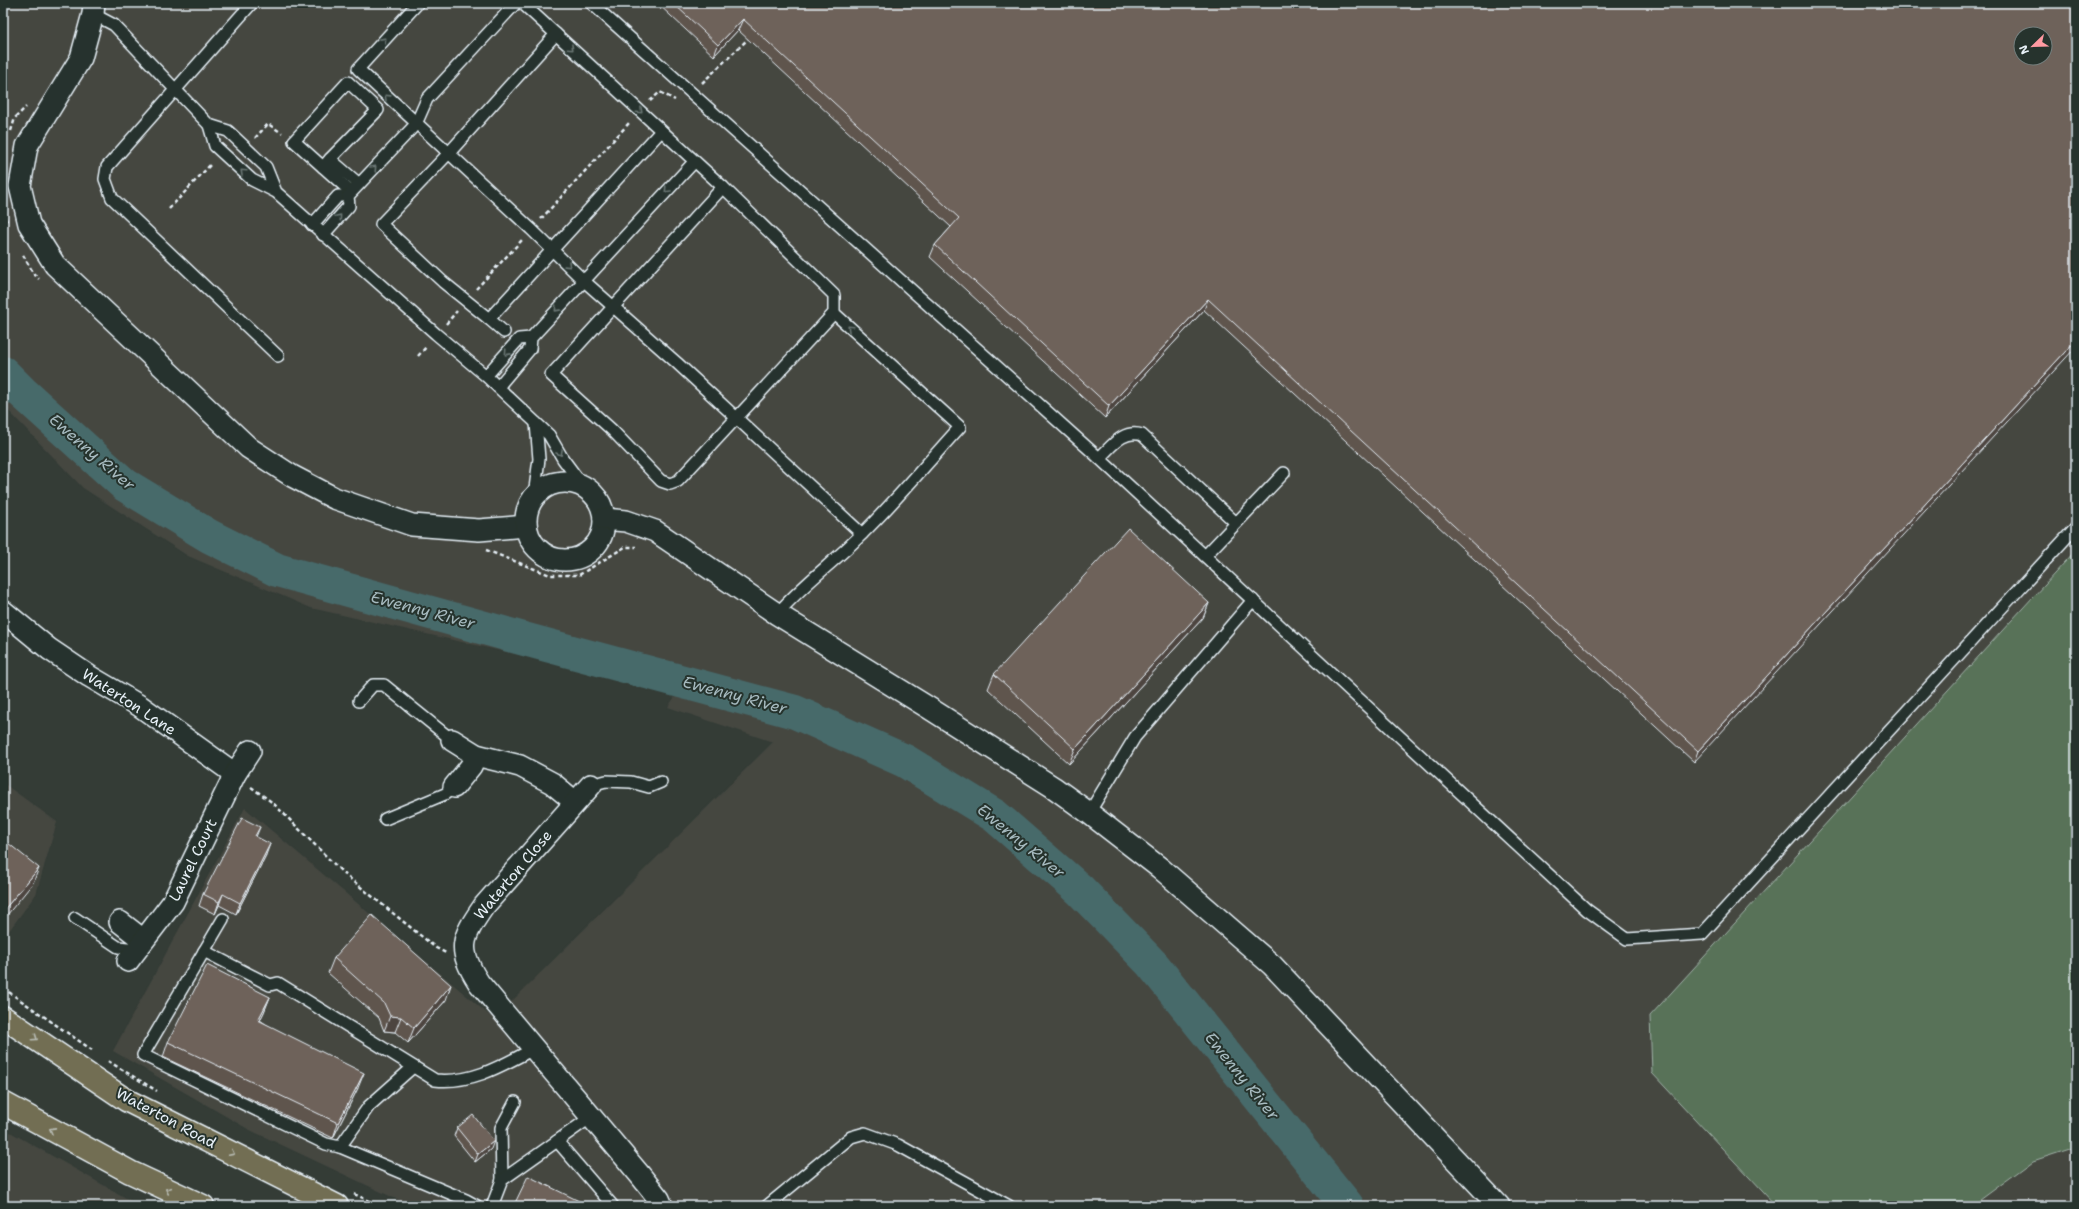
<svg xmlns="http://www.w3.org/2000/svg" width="2079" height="1209" font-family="'Shantell Sans',sans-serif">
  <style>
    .built { fill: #454741; fill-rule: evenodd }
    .green { fill: #587259; stroke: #a0b2a8 }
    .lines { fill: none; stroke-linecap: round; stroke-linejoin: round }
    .river { stroke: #466a6b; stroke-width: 34 }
    .service-casing { stroke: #e8f1f8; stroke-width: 14 }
    .minor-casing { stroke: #e8f1f8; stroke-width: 24 }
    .primary-casing { stroke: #e8f1f8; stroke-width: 25 }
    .path { stroke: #e8f1f8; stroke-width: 2.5; stroke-dasharray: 4 3; stroke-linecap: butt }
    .service { stroke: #26332d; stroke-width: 11 }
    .minor { stroke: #26332d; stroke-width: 21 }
    .primary { stroke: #726e52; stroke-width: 22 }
    .wall { fill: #5f544d; stroke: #e8f1f8 }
    .shaded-wall { fill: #4d453f; stroke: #e8f1f8 }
    .building { fill: #6e625a; stroke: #e8f1f8; fill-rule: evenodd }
    .oneway { stroke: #6a7674 }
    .oneway2 { stroke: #b9bdb6 }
    .labels { text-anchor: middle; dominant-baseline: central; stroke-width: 4; stroke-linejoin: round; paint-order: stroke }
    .street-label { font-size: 15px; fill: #e8f1f8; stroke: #26332d }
    .water-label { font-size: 16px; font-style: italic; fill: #a7bbc0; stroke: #26332d }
  </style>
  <rect width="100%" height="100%" fill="#343c36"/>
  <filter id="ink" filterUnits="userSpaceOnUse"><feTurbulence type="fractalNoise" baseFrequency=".025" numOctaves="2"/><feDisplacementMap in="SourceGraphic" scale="8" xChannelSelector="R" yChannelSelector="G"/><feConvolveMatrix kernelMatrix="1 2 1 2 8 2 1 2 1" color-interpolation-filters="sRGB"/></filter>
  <g filter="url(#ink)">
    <g class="built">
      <path d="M3 3H2076V1206H411L248 1129 113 1051 245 808 494 1019 773 742 668 707 679 691 311 608 188 556 83 488 3 405ZM2021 34H2045V58H2021Z"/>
      <path d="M3 783 57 822 36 894 3 939Z"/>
      <path d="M3 1128 140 1206H3Z"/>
    </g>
    <path class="green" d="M2076 550V1147L2033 1161 1972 1206H1776L1652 1073 1650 1016Z"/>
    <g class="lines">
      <path class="river" d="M3 373 22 392 125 485 209 536 277 570 524 639 795 712 905 761 995 816 1080 890 1152 964 1347 1206"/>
      <defs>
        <g id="service">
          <path d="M252 3 107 167 105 179 112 198 278 356"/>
          <path d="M418 3 358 69 531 229 583 280 677 363 862 534"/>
          <path d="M522 3 723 187"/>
          <path d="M591 3 1099 458 1587 910 1627 939 1702 934 2076 527"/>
          <path d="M93 14 114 25 209 125"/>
          <path d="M323 167 294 141 348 82 378 110 330 159"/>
          <path d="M723 187 834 295V313L678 481 670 484 661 481 612 430 551 375Z"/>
          <path d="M276 192 266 167 228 131 209 125 215 146 252 180 276 192 436 334 486 376 549 435 563 459 583 486"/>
          <path d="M351 192 323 167 330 159 359 184"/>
          <path d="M312 225 338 196H348"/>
          <path d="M323 235 349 206 348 196 416 124 427 99 516 3"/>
          <path d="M489 319 443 282 381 224 448 154 556 34"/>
          <path d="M504 332 489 319 661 131"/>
          <path d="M486 376 519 339 531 338"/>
          <path d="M498 387 530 349 531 338 694 162"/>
          <path d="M1099 458C1112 446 1123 429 1142 435L1236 523"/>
          <path d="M534 496 539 459 536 423"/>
          <path d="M1205 556 1284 473"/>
          <path d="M777 614C802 585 834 562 861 535 896 501 927 463 960 427L834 313"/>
          <path d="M359 701 373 685H384L452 740"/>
          <path d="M591 785 606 781 631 782 649 787 661 782"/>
          <path d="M1089 813 1135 737 1253 600"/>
          <path d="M385 819 445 794 454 787"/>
          <path d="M75 918 118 947 137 949"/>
          <path d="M223 919 143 1055 326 1144 340 1147"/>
          <path d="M204 951 270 985 278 983 435 1080C472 1084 503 1065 535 1048"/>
          <path d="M413 1067 369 1106 340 1147 466 1200 477 1206"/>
          <path d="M557 1141 613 1206"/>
          <path d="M502 1180 501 1128 515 1102"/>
          <path d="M492 1206 502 1180 591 1117"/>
          <path d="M767 1206 851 1137 865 1133 898 1145 1009 1206"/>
        </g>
        <g id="minor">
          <path d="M94 3 93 14 81 58 27 146 20 186 29 224 55 265 249 448 292 476 334 498 412 525 479 530 526 526"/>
          <circle cx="565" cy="521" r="39"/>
          <path d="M604 519 626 521 655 531 777 614 929 708 1053 787 1089 813 1160 868 1272 965 1499 1206"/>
          <path d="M3 611 49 649 89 676 140 706 235 774"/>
          <path d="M452 740 476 755 520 766 552 783 575 802"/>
          <path d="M591 785 484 906C461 939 457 949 479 983L640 1175 659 1199 662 1206"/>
          <path d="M454 787 471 766 476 755"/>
          <path d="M120 922 143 940"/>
          <path d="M128 961 173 902 235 774 250 751"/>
        </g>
        <g id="primary">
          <path d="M3 1017 126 1100 337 1206"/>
          <path d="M3 1103 130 1172 203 1206"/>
        </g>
      </defs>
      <use href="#service" class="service-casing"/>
      <use href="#minor" class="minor-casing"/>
      <use href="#primary" class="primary-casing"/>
      <g class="path">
        <path d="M702 83 748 39"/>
        <path d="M650 101 660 92 675 100"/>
        <path d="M11 131 15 118 26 107"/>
        <path d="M255 138 268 124 282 133"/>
        <path d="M169 209 212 163"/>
        <path d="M3 211 7 222"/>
        <path d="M541 219 630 122"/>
        <path d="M23 255 34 274 39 279"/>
        <path d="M476 289 522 240"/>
        <path d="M446 324 457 311"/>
        <path d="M418 356 427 346"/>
        <path d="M486 550 550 575H579L625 547H636"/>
        <path d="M251 787 273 803 342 872 436 948 446 953"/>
        <path d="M3 988 92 1050"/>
        <path d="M108 1061 157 1091"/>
        <path d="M354 1194 381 1206"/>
      </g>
      <use href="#service" class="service"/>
      <use href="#minor" class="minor"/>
      <use href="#primary" class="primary"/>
    </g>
    <g class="wall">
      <path d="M657 3H2076L1694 762 1204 310 1105 418 930 257 935 245 951 227 738 30 714 56Z"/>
      <path d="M1209 603 1203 618 1069 764 988 689 994 674Z"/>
      <path d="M260 827 256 837 266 855 236 914 219 905 215 914 199 906 203 894Z"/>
      <path d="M334 958 446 1000 408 1043 395 1032 384 1031 379 1018 328 973Z"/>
      <path d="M270 997 264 1012 260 1020 358 1088 333 1138 163 1057 168 1042Z"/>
      <path d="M457 1128 491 1149 475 1162 454 1136Z"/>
      <path d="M581 1202 579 1206H514L515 1203Z"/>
    </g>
    <g class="shaded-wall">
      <path d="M743 19 738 30 714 56 718 45Z"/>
      <path d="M1208 299 1204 310 1105 418 1109 406Z"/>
      <path d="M2076 340V347L1694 762 1698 751Z"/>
      <path d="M1209 603 1203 618 1069 764 1075 749Z"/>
      <path d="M270 844 266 855 236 914 240 903Z"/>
      <path d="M39 868 33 883 3 920V911Z"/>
      <path d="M223 894 219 905 215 914 219 902Z"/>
      <path d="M451 985 446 1000 408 1043 414 1028Z"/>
      <path d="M270 997 264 1012 253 1035 258 1020Z"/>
      <path d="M390 1016 401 1017 395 1032 384 1031Z"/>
      <path d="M364 1073 358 1088 333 1138 338 1123Z"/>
      <path d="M494 1141 491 1149 475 1162 478 1154Z"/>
    </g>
    <g class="building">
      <path d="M673 3H2076V340L1698 751 1208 299 1109 406 935 245 959 218 743 19 718 45ZM2021 34H2045V58H2021Z"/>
      <path d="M1128 528 1209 603 1075 749 994 674Z"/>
      <path d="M242 818 260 827 255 836 270 844 240 903 223 894 219 902 203 894Z"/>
      <path d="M3 839 39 868 3 911Z"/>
      <path d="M372 915 451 985 414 1028 401 1017 390 1016 384 1003 334 958Z"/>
      <path d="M207 965 270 997 258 1020 364 1073 338 1123 168 1042Z"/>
      <path d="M473 1115 494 1141 478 1154 457 1128Z"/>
      <path d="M528 1176 581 1202 579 1206H522L515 1203Z"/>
    </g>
    <defs><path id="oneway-chevron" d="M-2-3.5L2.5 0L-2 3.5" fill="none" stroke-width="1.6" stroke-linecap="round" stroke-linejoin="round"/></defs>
    <g class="oneway">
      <use href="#oneway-chevron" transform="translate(384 40) rotate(-48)"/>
      <use href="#oneway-chevron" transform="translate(571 48) rotate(43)"/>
      <use href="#oneway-chevron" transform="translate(387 97) rotate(-136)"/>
      <use href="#oneway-chevron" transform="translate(640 111) rotate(43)"/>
      <use href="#oneway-chevron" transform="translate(374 168) rotate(-47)"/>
      <use href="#oneway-chevron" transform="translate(243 172) rotate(-137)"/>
      <use href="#oneway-chevron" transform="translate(667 190) rotate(133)"/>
      <use href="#oneway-chevron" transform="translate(339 217) rotate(-49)"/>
      <use href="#oneway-chevron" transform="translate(568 265) rotate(44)"/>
      <use href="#oneway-chevron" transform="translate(557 309) rotate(132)"/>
      <use href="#oneway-chevron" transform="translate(850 328) rotate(-137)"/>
      <use href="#oneway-chevron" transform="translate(507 353) rotate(132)"/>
      <use href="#oneway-chevron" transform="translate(560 453) rotate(61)"/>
    </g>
    <g class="oneway2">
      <use href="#oneway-chevron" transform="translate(35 1038) rotate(34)"/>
      <use href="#oneway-chevron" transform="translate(52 1130) rotate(-151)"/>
      <use href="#oneway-chevron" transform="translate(232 1153) rotate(27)"/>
      <use href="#oneway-chevron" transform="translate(168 1190) rotate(-155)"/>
    </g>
  </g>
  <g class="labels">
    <g class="street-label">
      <text transform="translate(129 702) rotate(33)">Waterton Lane</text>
      <text transform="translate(193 860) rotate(-64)">Laurel Court</text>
      <text transform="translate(513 875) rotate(-50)">Waterton Close</text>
      <text transform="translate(166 1118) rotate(28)">Waterton Road</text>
    </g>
    <g class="water-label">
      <text transform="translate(92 452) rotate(41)">Ewenny River</text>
      <text transform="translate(423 610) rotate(15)">Ewenny River</text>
      <text transform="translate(735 695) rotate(15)">Ewenny River</text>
      <text transform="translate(1021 841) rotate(39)">Ewenny River</text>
      <text transform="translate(1242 1076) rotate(51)">Ewenny River</text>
    </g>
  </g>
  <rect width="2079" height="1209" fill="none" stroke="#26332d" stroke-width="16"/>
  <rect x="8" y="8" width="2063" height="1193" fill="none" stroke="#e8f1f8" stroke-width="1.5" filter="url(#ink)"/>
  <g transform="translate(2033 46) rotate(247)"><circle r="19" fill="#26332d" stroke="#747f7e"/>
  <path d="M0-3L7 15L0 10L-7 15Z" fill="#ff9aa2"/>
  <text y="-6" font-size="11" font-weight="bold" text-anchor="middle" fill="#e8f1f8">N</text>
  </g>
</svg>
